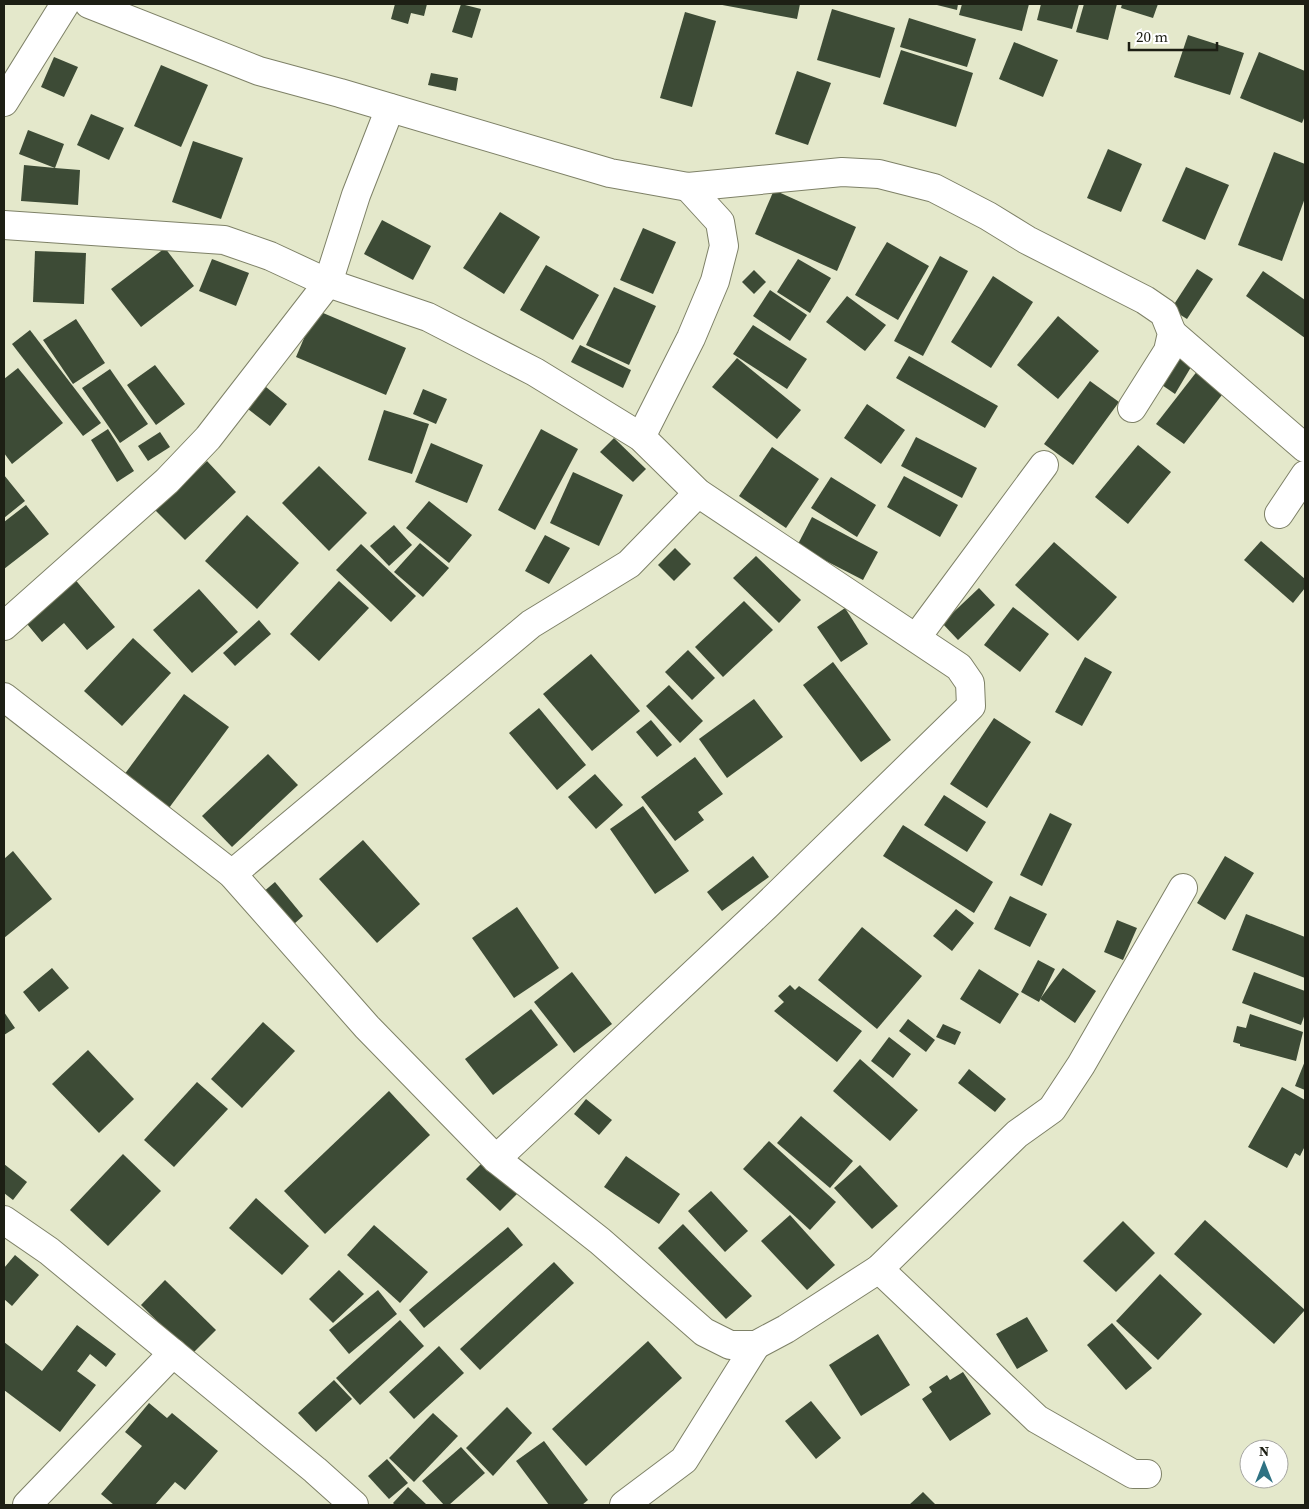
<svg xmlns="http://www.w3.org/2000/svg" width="1309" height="1509" font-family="'Source Serif 4',serif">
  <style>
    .building { fill: #3d4b36 }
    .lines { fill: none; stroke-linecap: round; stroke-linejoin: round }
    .minor-casing { stroke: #7e8167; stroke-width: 30 }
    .minor { stroke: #fff; stroke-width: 28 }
  </style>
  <rect width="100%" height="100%" fill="#e4e8cb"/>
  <g class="building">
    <path d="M395 4H427L424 16 411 13 408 24 391 19Z"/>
    <path d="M461 4 481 9 472 38 452 32Z"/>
    <path d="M717 4H800L797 19Z"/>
    <path d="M933 4H958L957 10Z"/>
    <path d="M962 4H1029L1022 31 959 15Z"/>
    <path d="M1041 4H1079L1072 29 1037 20Z"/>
    <path d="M1084 4H1117L1108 40 1076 32Z"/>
    <path d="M1122 4H1158L1153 18 1121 8Z"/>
    <path d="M832 9 895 28 880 78 817 60Z"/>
    <path d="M685 12 716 21 692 107 660 98Z"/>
    <path d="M909 18 976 39 967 67 900 47Z"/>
    <path d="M1188 35 1244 53 1230 95 1174 77Z"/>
    <path d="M1014 42 1058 60 1043 97 999 79Z"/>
    <path d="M901 50 973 73 956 127 883 104Z"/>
    <path d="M1259 52 1305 71V116L1302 123 1240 98Z"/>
    <path d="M54 57 78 67 64 97 41 87Z"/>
    <path d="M161 65 208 85 181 147 134 126Z"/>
    <path d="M797 71 831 83 808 145 775 134Z"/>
    <path d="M431 73 458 78 456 91 428 85Z"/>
    <path d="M91 114 124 128 109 160 77 145Z"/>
    <path d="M28 130 64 144 55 168 80 170 78 205 21 201 24 165 55 168 19 154Z"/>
    <path d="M193 141 243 158 221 219 172 202Z"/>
    <path d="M1108 149 1142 164 1121 212 1087 198Z"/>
    <path d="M1274 152 1305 164V198L1282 261 1238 245Z"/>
    <path d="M1186 167 1229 185 1205 240 1162 221Z"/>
    <path d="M774 190 856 227 837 271 755 234Z"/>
    <path d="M500 212 540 237 504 294 463 268Z"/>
    <path d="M382 220 431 246 413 280 364 254Z"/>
    <path d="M643 228 676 242 653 294 620 280Z"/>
    <path d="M887 242 929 266 898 320 855 295Z"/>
    <path d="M165 248 194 286 141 327 111 289Z"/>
    <path d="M35 251 86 253 84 304 33 302Z"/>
    <path d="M940 256 968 271 923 356 894 341Z"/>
    <path d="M212 259 249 273 236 306 199 291Z"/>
    <path d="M798 259 831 278 810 313 777 292Z"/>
    <path d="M546 265 599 295 573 340 520 310Z"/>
    <path d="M1197 269 1213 279 1187 319 1171 309Z"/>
    <path d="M754 270 766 282 754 294 742 282Z"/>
    <path d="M1263 271 1305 300V338L1246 296Z"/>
    <path d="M993 276 1033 302 991 368 951 342Z"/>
    <path d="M614 287 656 306 629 365 586 345Z"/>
    <path d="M770 290 807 315 790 341 753 316Z"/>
    <path d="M847 296 886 325 865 351 826 322Z"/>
    <path d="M316 310 406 348 386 395 296 357Z"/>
    <path d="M1058 316 1099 351 1058 399 1017 365Z"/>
    <path d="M76 319 105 363 73 384 43 340Z"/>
    <path d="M753 325 807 359 787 389 733 354Z"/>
    <path d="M30 330 101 423 83 436 12 344Z"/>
    <path d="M580 345 631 370 623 388 571 362Z"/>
    <path d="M1178 352 1194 362 1175 394 1159 383Z"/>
    <path d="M909 356 998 406 985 428 896 378Z"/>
    <path d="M737 358 801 410 777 439 712 387Z"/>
    <path d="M155 365 185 404 156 425 127 385Z"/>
    <path d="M18 368 63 423 12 464 4 453V379Z"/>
    <path d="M110 369 148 424 120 443 82 388Z"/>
    <path d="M1198 370 1225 391 1184 444 1156 424Z"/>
    <path d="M1090 381 1119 402 1073 465 1044 444Z"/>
    <path d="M266 387 287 404 270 426 248 409Z"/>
    <path d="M423 389 447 399 436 424 413 414Z"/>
    <path d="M867 404 905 430 881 464 844 438Z"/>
    <path d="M384 410 429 424 412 474 368 460Z"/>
    <path d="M108 429 134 471 117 482 91 440Z"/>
    <path d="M541 429 578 449 535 530 498 510Z"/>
    <path d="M160 432 170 447 148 461 138 446Z"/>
    <path d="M916 437 977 468 962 498 901 466Z"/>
    <path d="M614 438 646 469 633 482 600 452Z"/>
    <path d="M431 443 483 465 467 503 415 482Z"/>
    <path d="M1138 445 1171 472 1128 524 1095 497Z"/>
    <path d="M772 447 819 479 786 528 739 496Z"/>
    <path d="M207 461 236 492 185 540 155 510Z"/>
    <path d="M319 466 367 513 329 551 282 503Z"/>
    <path d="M573 472 623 495 599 546 550 523Z"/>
    <path d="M4 475 25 501 4 518Z"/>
    <path d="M904 476 958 505 940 537 887 507Z"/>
    <path d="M831 477 876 505 857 537 811 508Z"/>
    <path d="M429 501 472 535 449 563 406 528Z"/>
    <path d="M26 505 49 534 4 569V522Z"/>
    <path d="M247 515 299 563 257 609 205 561Z"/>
    <path d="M812 517 878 552 863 580 797 546Z"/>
    <path d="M394 525 412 545 389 566 370 546Z"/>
    <path d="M545 535 570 548 549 584 525 571Z"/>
    <path d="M1261 541 1305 579V588L1293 603 1244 560Z"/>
    <path d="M1054 542 1117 597 1078 641 1015 585Z"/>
    <path d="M420 543 449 568 423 597 394 572Z"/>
    <path d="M361 544 416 596 391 622 336 570Z"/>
    <path d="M675 548 691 564 674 581 658 565Z"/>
    <path d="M756 556 801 600 779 623 733 578Z"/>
    <path d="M73 577 115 627 87 650 64 623 42 642 23 619Z"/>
    <path d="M339 581 369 608 319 661 290 634Z"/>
    <path d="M979 588 995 605 958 640 942 623Z"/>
    <path d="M199 589 238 632 192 673 153 630Z"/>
    <path d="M744 601 773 630 723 677 695 647Z"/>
    <path d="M1013 607 1049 634 1020 672 984 645Z"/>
    <path d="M845 608 868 644 841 662 817 627Z"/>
    <path d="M259 620 271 634 235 666 223 653Z"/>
    <path d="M133 638 171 673 122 726 84 691Z"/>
    <path d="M688 650 715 678 692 700 665 672Z"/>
    <path d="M591 654 640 711 592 751 543 694Z"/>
    <path d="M1085 657 1112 672 1082 726 1055 712Z"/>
    <path d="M833 662 891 740 861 762 803 685Z"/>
    <path d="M669 685 703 721 680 743 646 706Z"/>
    <path d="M184 694 229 727 169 808 124 775Z"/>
    <path d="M754 699 783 737 727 778 699 739Z"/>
    <path d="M539 708 586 765 557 790 509 733Z"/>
    <path d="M994 718 1031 742 987 808 950 784Z"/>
    <path d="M651 720 672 745 657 757 636 732Z"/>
    <path d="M268 754 298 785 232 847 202 816Z"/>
    <path d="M695 757 723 794 698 812 704 820 675 841 641 797Z"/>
    <path d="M595 774 623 805 596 829 568 797Z"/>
    <path d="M944 795 986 822 967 852 924 825Z"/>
    <path d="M643 806 689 871 655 894 610 829Z"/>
    <path d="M1050 813 1072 824 1042 886 1020 875Z"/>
    <path d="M903 825 993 882 974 913 883 856Z"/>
    <path d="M363 840 420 904 377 943 319 879Z"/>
    <path d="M13 851 52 899 4 938V859Z"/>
    <path d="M753 856 769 877 722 911 707 892Z"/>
    <path d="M1225 856 1254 873 1225 920 1197 903Z"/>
    <path d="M275 882 303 916 285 932 256 898Z"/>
    <path d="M1010 896 1047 914 1030 947 994 929Z"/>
    <path d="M517 907 559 968 514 998 472 938Z"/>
    <path d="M956 909 974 923 952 951 933 936Z"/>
    <path d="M1246 914 1305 937V978L1232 950Z"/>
    <path d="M1117 920 1137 928 1123 960 1104 952Z"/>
    <path d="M862 927 922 976 877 1029 818 980Z"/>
    <path d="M1038 960 1055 969 1039 1002 1021 992Z"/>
    <path d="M52 968 69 988 39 1012 23 992Z"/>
    <path d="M1063 968 1096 991 1075 1023 1040 999Z"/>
    <path d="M979 969 1019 994 1000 1024 960 999Z"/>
    <path d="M572 972 612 1024 574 1053 534 1002Z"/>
    <path d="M1254 972 1305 991V1014L1301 1025 1242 1003Z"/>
    <path d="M790 985 795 990 799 986 862 1031 837 1062 774 1011 784 1002 778 996Z"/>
    <path d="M531 1009 558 1045 493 1095 465 1059Z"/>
    <path d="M4 1012 15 1028 4 1035Z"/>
    <path d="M1250 1014 1303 1032 1296 1061 1240 1046V1044L1233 1042 1237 1026 1246 1028Z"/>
    <path d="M908 1019 935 1040 926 1052 899 1031Z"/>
    <path d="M263 1022 295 1051 242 1108 211 1079Z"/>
    <path d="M943 1024 961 1032 955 1045 936 1037Z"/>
    <path d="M889 1037 911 1054 893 1078 871 1061Z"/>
    <path d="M88 1050 134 1099 99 1133 52 1084Z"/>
    <path d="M860 1059 918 1110 890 1141 833 1091Z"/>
    <path d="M1305 1061V1090L1295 1086Z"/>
    <path d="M969 1069 1006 1099 995 1112 958 1083Z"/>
    <path d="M197 1082 228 1109 174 1167 144 1140Z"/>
    <path d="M1282 1087 1305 1100V1146L1300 1156 1295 1153 1287 1168 1248 1147Z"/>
    <path d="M389 1091 430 1135 325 1234 284 1191Z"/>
    <path d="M586 1099 612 1120 599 1135 574 1114Z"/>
    <path d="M801 1116 853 1161 830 1188 777 1143Z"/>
    <path d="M769 1141 836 1202 810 1230 743 1169Z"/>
    <path d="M123 1154 161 1191 108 1246 70 1210Z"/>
    <path d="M626 1156 680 1194 659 1224 604 1187Z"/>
    <path d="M487 1158 520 1191 500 1211 466 1179Z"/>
    <path d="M4 1164 27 1182 13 1200 4 1193Z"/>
    <path d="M860 1165 898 1206 872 1229 834 1188Z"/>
    <path d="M711 1191 748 1231 725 1252 688 1211Z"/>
    <path d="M256 1198 309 1246 282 1275 229 1228Z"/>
    <path d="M790 1215 835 1265 807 1290 761 1241Z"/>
    <path d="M1205 1220 1305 1310 1274 1344 1174 1254Z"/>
    <path d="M1123 1221 1155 1253 1116 1292 1083 1261Z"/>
    <path d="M683 1224 752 1296 726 1319 658 1248Z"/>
    <path d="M374 1225 428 1272 400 1303 347 1255Z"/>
    <path d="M508 1227 523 1245 424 1328 409 1310Z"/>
    <path d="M15 1255 39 1275 12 1306 4 1299V1268Z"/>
    <path d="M554 1262 574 1283 480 1370 460 1349Z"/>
    <path d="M339 1270 364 1294 333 1323 309 1299Z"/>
    <path d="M1160 1274 1202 1314 1158 1360 1116 1321Z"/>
    <path d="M165 1280 216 1330 191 1355 141 1305Z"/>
    <path d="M378 1290 397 1314 349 1354 329 1330Z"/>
    <path d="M1027 1317 1048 1351 1017 1369 996 1334Z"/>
    <path d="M400 1320 424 1346 360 1405 336 1378Z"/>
    <path d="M1112 1323 1152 1368 1126 1390 1087 1345Z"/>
    <path d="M77 1325 116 1354 106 1367 90 1354 77 1371 96 1385 60 1432 4 1390V1342L42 1371Z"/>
    <path d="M878 1334 910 1385 861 1416 829 1365Z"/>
    <path d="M648 1341 682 1378 586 1466 552 1429Z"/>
    <path d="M439 1346 464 1373 414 1419 389 1392Z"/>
    <path d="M963 1372 991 1414 950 1441 922 1399 932 1392 929 1387 947 1375 950 1380Z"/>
    <path d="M334 1380 352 1399 316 1432 298 1413Z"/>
    <path d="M811 1401 841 1438 816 1459 785 1421Z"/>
    <path d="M149 1403 167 1418 172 1413 218 1451 185 1490 175 1482 155 1505H114L101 1494 142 1446 125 1432Z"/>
    <path d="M507 1407 532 1433 493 1476 466 1448Z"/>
    <path d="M433 1413 458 1436 414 1482 389 1458Z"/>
    <path d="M544 1441 588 1500 582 1505H549L516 1461Z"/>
    <path d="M461 1447 485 1473 449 1505H444L422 1481Z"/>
    <path d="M387 1459 408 1483 389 1499 368 1476Z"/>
    <path d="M408 1487 427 1505H395L393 1503Z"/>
    <path d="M923 1492 936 1505H909Z"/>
  </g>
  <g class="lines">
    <defs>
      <g id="minor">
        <path d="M89 4 259 71 340 93 610 173 688 187 842 172 879 174 934 188 988 216 1027 240 1145 300 1164 313 1172 333 1168 351 1132 408"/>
        <path d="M4 102 65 4"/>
        <path d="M4 225 224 240 270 256 328 283 428 317 535 372 641 437 698 493 959 667 970 683 971 706 766 906 496 1159"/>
        <path d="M1172 333 1305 448"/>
        <path d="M641 437 691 338 715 281 724 246 720 222 688 187"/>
        <path d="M1279 514 1305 475"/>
        <path d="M4 626 167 481 208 438 328 283 356 195 390 108"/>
        <path d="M916 638 1044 465"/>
        <path d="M4 697 232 874 367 1027 496 1159 600 1241 704 1332 730 1345H756L786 1329 879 1269 1017 1134 1052 1109 1081 1065 1183 888"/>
        <path d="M232 874 531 624 629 564 698 493"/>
        <path d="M4 1220 49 1251 315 1470 354 1505"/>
        <path d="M879 1269 1037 1419 1133 1474H1147"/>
        <path d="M27 1505 173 1353"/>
        <path d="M624 1505 684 1460 756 1345"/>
      </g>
    </defs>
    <use href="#minor" class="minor-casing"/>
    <use href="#minor" class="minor"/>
  </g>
  <rect width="1309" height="1509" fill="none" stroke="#1d1f14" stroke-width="10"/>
  <g transform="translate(1264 1464)"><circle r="24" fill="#ffffff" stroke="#a5a5a1"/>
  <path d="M0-4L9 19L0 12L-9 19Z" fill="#2f7283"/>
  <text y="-8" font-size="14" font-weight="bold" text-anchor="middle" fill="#1d1f14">N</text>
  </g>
  <path d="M1129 42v8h88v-8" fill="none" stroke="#1d1f14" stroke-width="2.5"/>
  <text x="1136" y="42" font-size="15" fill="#1d1f14" stroke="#ffffff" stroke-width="4" paint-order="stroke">20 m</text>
</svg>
